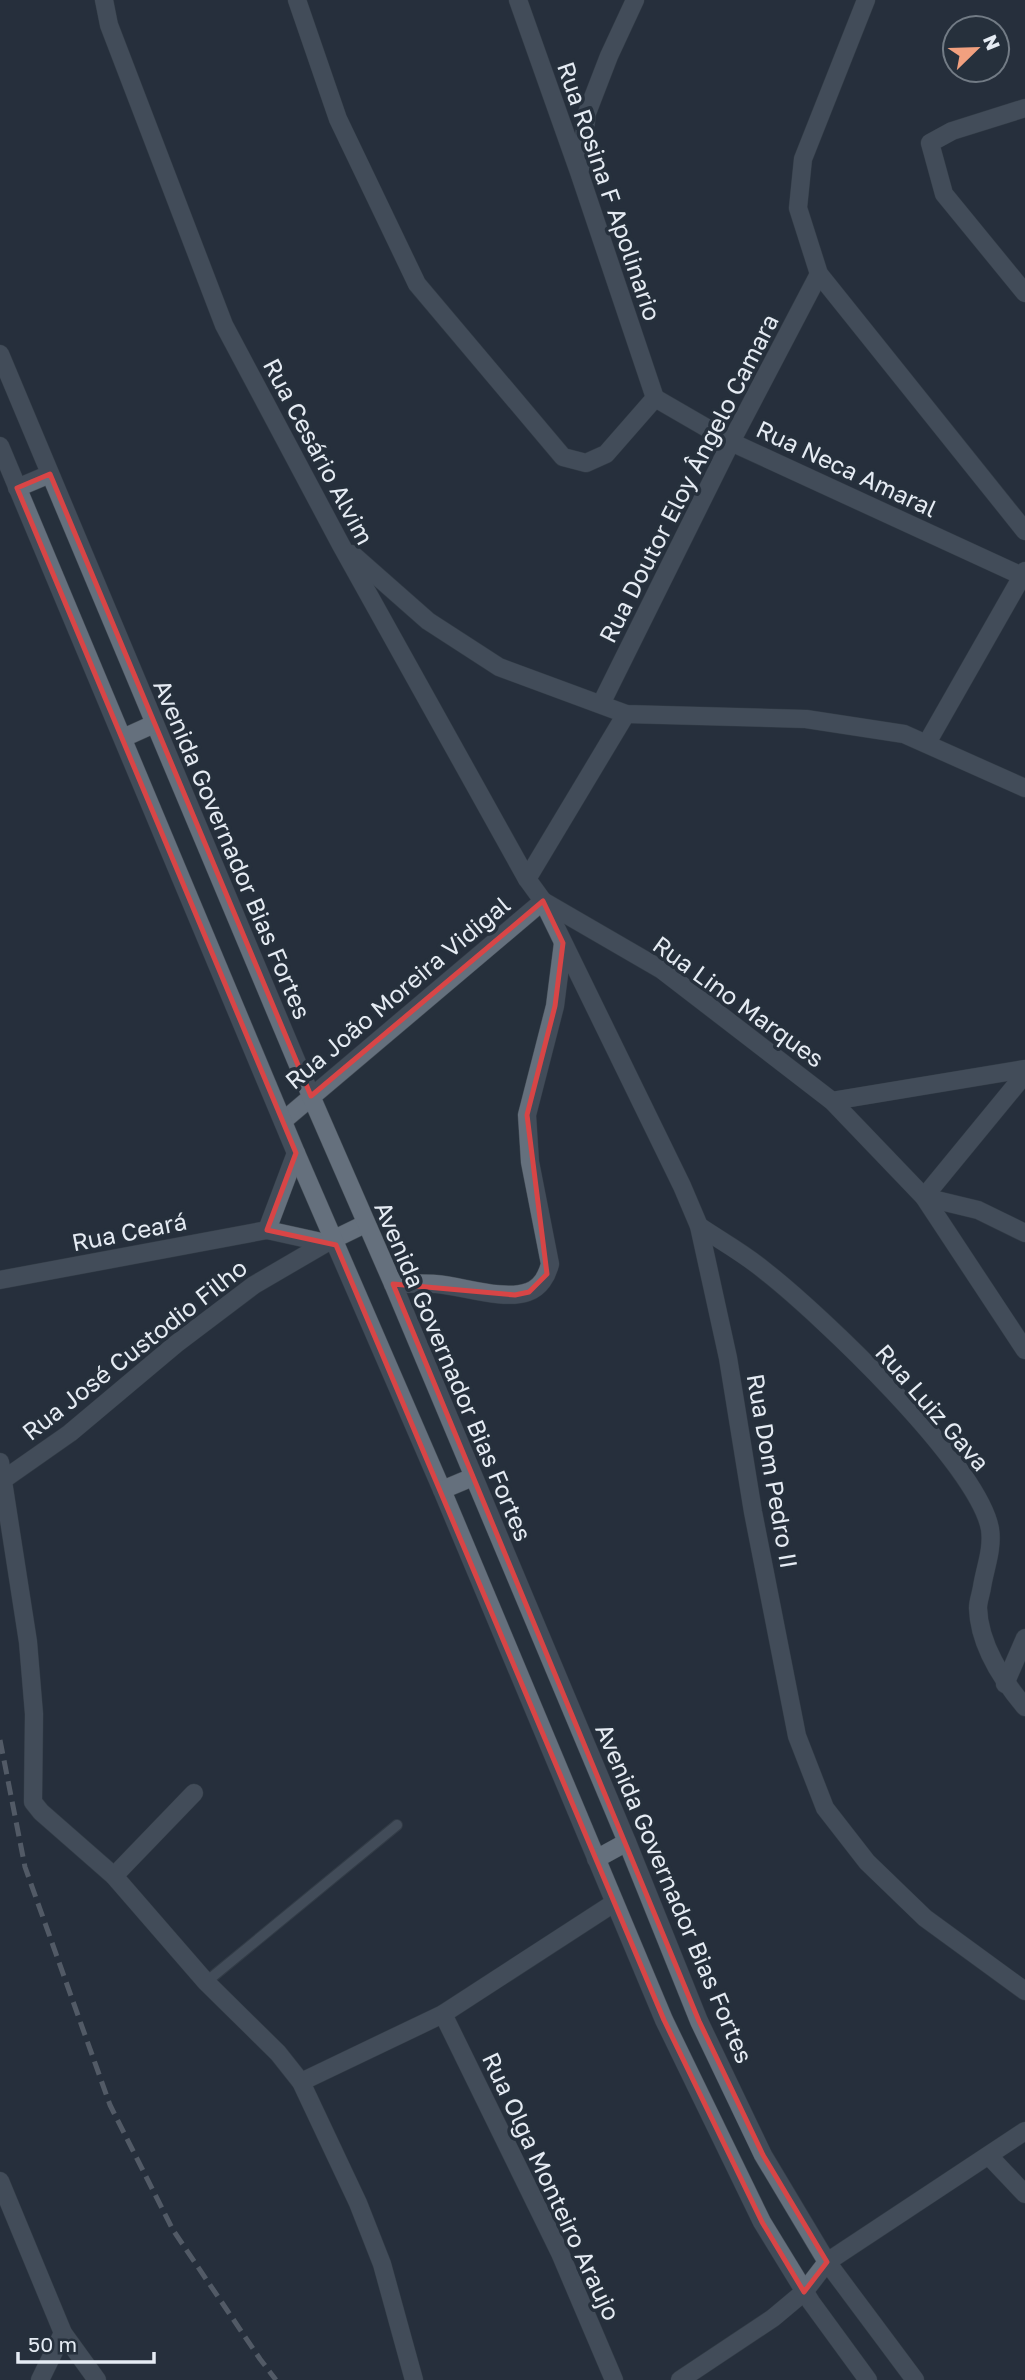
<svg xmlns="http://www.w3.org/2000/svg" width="1025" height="2380" font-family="'Golos Text',sans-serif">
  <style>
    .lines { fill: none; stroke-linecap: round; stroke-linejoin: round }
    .service-casing { stroke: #424b54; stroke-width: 12 }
    .minor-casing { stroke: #424b54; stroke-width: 19 }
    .secondary-casing { stroke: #424b54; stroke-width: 19 }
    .service { stroke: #65707d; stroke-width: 10 }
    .minor { stroke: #65707d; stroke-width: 18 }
    .secondary { stroke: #65707d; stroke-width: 18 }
    .rail { stroke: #878f99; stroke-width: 5; stroke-dasharray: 14 7; stroke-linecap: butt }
    .marked { fill: none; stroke: #d84546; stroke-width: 5; stroke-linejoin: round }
    .labels { text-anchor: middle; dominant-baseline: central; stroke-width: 7; stroke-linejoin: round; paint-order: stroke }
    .street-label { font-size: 24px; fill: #e5ebf3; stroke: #26303c }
  </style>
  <rect width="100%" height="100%" fill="#26303c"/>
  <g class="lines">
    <defs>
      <path id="service" d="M206 1982 397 1825"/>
      <g id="minor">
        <path d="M104 0 109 25 224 325 341 545 527 879 543 901 682 1186 699 1226 728 1358 753 1512 797 1736 825 1808 867 1862 925 1918 1025 1991"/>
        <path d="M297 0 338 119 417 284 563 457 586 463 606 454 655 398"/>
        <path d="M518 0 579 172 655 398"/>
        <path d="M866 0 803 159 798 208 819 274 1025 531"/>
        <path d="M1025 108 952 131 930 143 944 194 1025 293"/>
        <path d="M580 169 587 113 609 56 635 0"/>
        <path d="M655 398 731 442 1022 576"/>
        <path d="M352 554 428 621 499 667 626 714 806 719 904 734 1025 788"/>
        <path d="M601 704 731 442 819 274"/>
        <path d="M927 743 1025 571"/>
        <path d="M527 879 626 714"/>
        <path d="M543 901 662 970 832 1101 924 1197 1025 1350"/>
        <path d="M832 1101 1025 1069"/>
        <path d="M283 1121 543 901"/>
        <path d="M924 1197 1025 1074"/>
        <path d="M924 1197 978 1210 1025 1233"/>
        <path d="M699 1226C721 1241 745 1254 765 1271 820 1314 978 1464 990 1529 993 1549 985 1568 982 1587 981 1594 978 1601 978 1608 979 1644 1003 1681 1025 1707"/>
        <path d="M267 1230 296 1153"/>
        <path d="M0 1280 267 1230 326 1243"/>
        <path d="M393 1284C407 1284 422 1283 436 1284 462 1286 503 1301 528 1292 540 1288 547 1276 550 1264L530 1162 527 1115 555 1006 563 943"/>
        <path d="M0 1462 28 1642 34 1714 33 1802 41 1812 114 1876 206 1982 278 2053 301 2082 358 2203 382 2264 414 2380"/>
        <path d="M3 1480 70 1433 176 1344 254 1285 326 1243 365 1224"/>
        <path d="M1005 1684 1025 1638"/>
        <path d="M114 1876 194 1793"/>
        <path d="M443 2014 560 2253 614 2380"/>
        <path d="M301 2082 443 2014 614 1903"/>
        <path d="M989 2156 1025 2194"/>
        <path d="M0 2181 63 2333 97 2380"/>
        <path d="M40 2380 63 2333"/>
        <path d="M680 2380 773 2318 804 2292 827 2262 1025 2131"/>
      </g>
      <g id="secondary">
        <path d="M0 354 311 1096 393 1284 627 1842 699 2021 763 2155 827 2262 915 2380"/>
        <path d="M0 446 296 1153 442 1490 664 2020 762 2222 811 2302 868 2380"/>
        <path d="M17 488 50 474"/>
        <path d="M123 738 154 724"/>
        <path d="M442 1490 473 1477"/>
        <path d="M596 1859 627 1842"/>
      </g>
    </defs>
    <use href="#service" class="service-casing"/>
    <use href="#minor" class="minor-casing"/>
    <use href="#secondary" class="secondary-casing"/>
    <use href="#service" class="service"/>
    <use href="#minor" class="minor"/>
    <use href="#secondary" class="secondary"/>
    <path class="rail" d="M0 1740 25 1867 110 2105 173 2230 260 2359 276 2380"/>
  </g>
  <path d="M0 0H1025V2380H0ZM50 474 311 1096 543 901 563 943 555 1006 527 1115 547 1274 529 1292 515 1295 393 1284 699 2021 763 2155 827 2262 804 2292 762 2222 664 2020 336 1245 267 1230 296 1153 17 488Z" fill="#26303c" fill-opacity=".55" fill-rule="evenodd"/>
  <path class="marked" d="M50 474 311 1096 543 901 563 943 555 1006 527 1115 547 1274 529 1292 515 1295 393 1284 699 2021 763 2155 827 2262 804 2292 762 2222 664 2020 336 1245 267 1230 296 1153 17 488Z"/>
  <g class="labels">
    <g class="street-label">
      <text transform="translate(610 191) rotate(71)">Rua Rosina F Apolinario</text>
      <text transform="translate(319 451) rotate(62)">Rua Cesário Alvim</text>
      <text transform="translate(847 468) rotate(25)">Rua Neca Amaral</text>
      <text transform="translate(688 478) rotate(-63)">Rua Doutor Eloy Ângelo Camara</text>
      <text transform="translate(233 849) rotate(67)">Avenida Governador Bias Fortes</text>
      <text transform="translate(397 992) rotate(-40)">Rua João Moreira Vidigal</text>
      <text transform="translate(739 1001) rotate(36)">Rua Lino Marques</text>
      <text transform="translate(129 1231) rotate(-11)">Rua Ceará</text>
      <text transform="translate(134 1349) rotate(-38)">Rua José Custodio Filho</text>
      <text transform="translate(454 1371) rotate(67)">Avenida Governador Bias Fortes</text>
      <text transform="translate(933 1407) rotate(49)">Rua Luiz Gava</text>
      <text transform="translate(773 1471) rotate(80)">Rua Dom Pedro II</text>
      <text transform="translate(675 1893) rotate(67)">Avenida Governador Bias Fortes</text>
      <text transform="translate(552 2186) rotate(65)">Rua Olga Monteiro Araujo</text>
    </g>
  </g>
  <g transform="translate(976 49) rotate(67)"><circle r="33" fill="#26303c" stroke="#727b85" stroke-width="2"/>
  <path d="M0-5L12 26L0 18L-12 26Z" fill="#f2a07f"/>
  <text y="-10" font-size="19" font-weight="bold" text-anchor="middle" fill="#e5ebf3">N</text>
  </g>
  <path d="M18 2352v10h136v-10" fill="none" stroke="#e5ebf3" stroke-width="3.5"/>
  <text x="28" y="2352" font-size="21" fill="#e5ebf3" stroke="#26303c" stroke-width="5" paint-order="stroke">50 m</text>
</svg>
